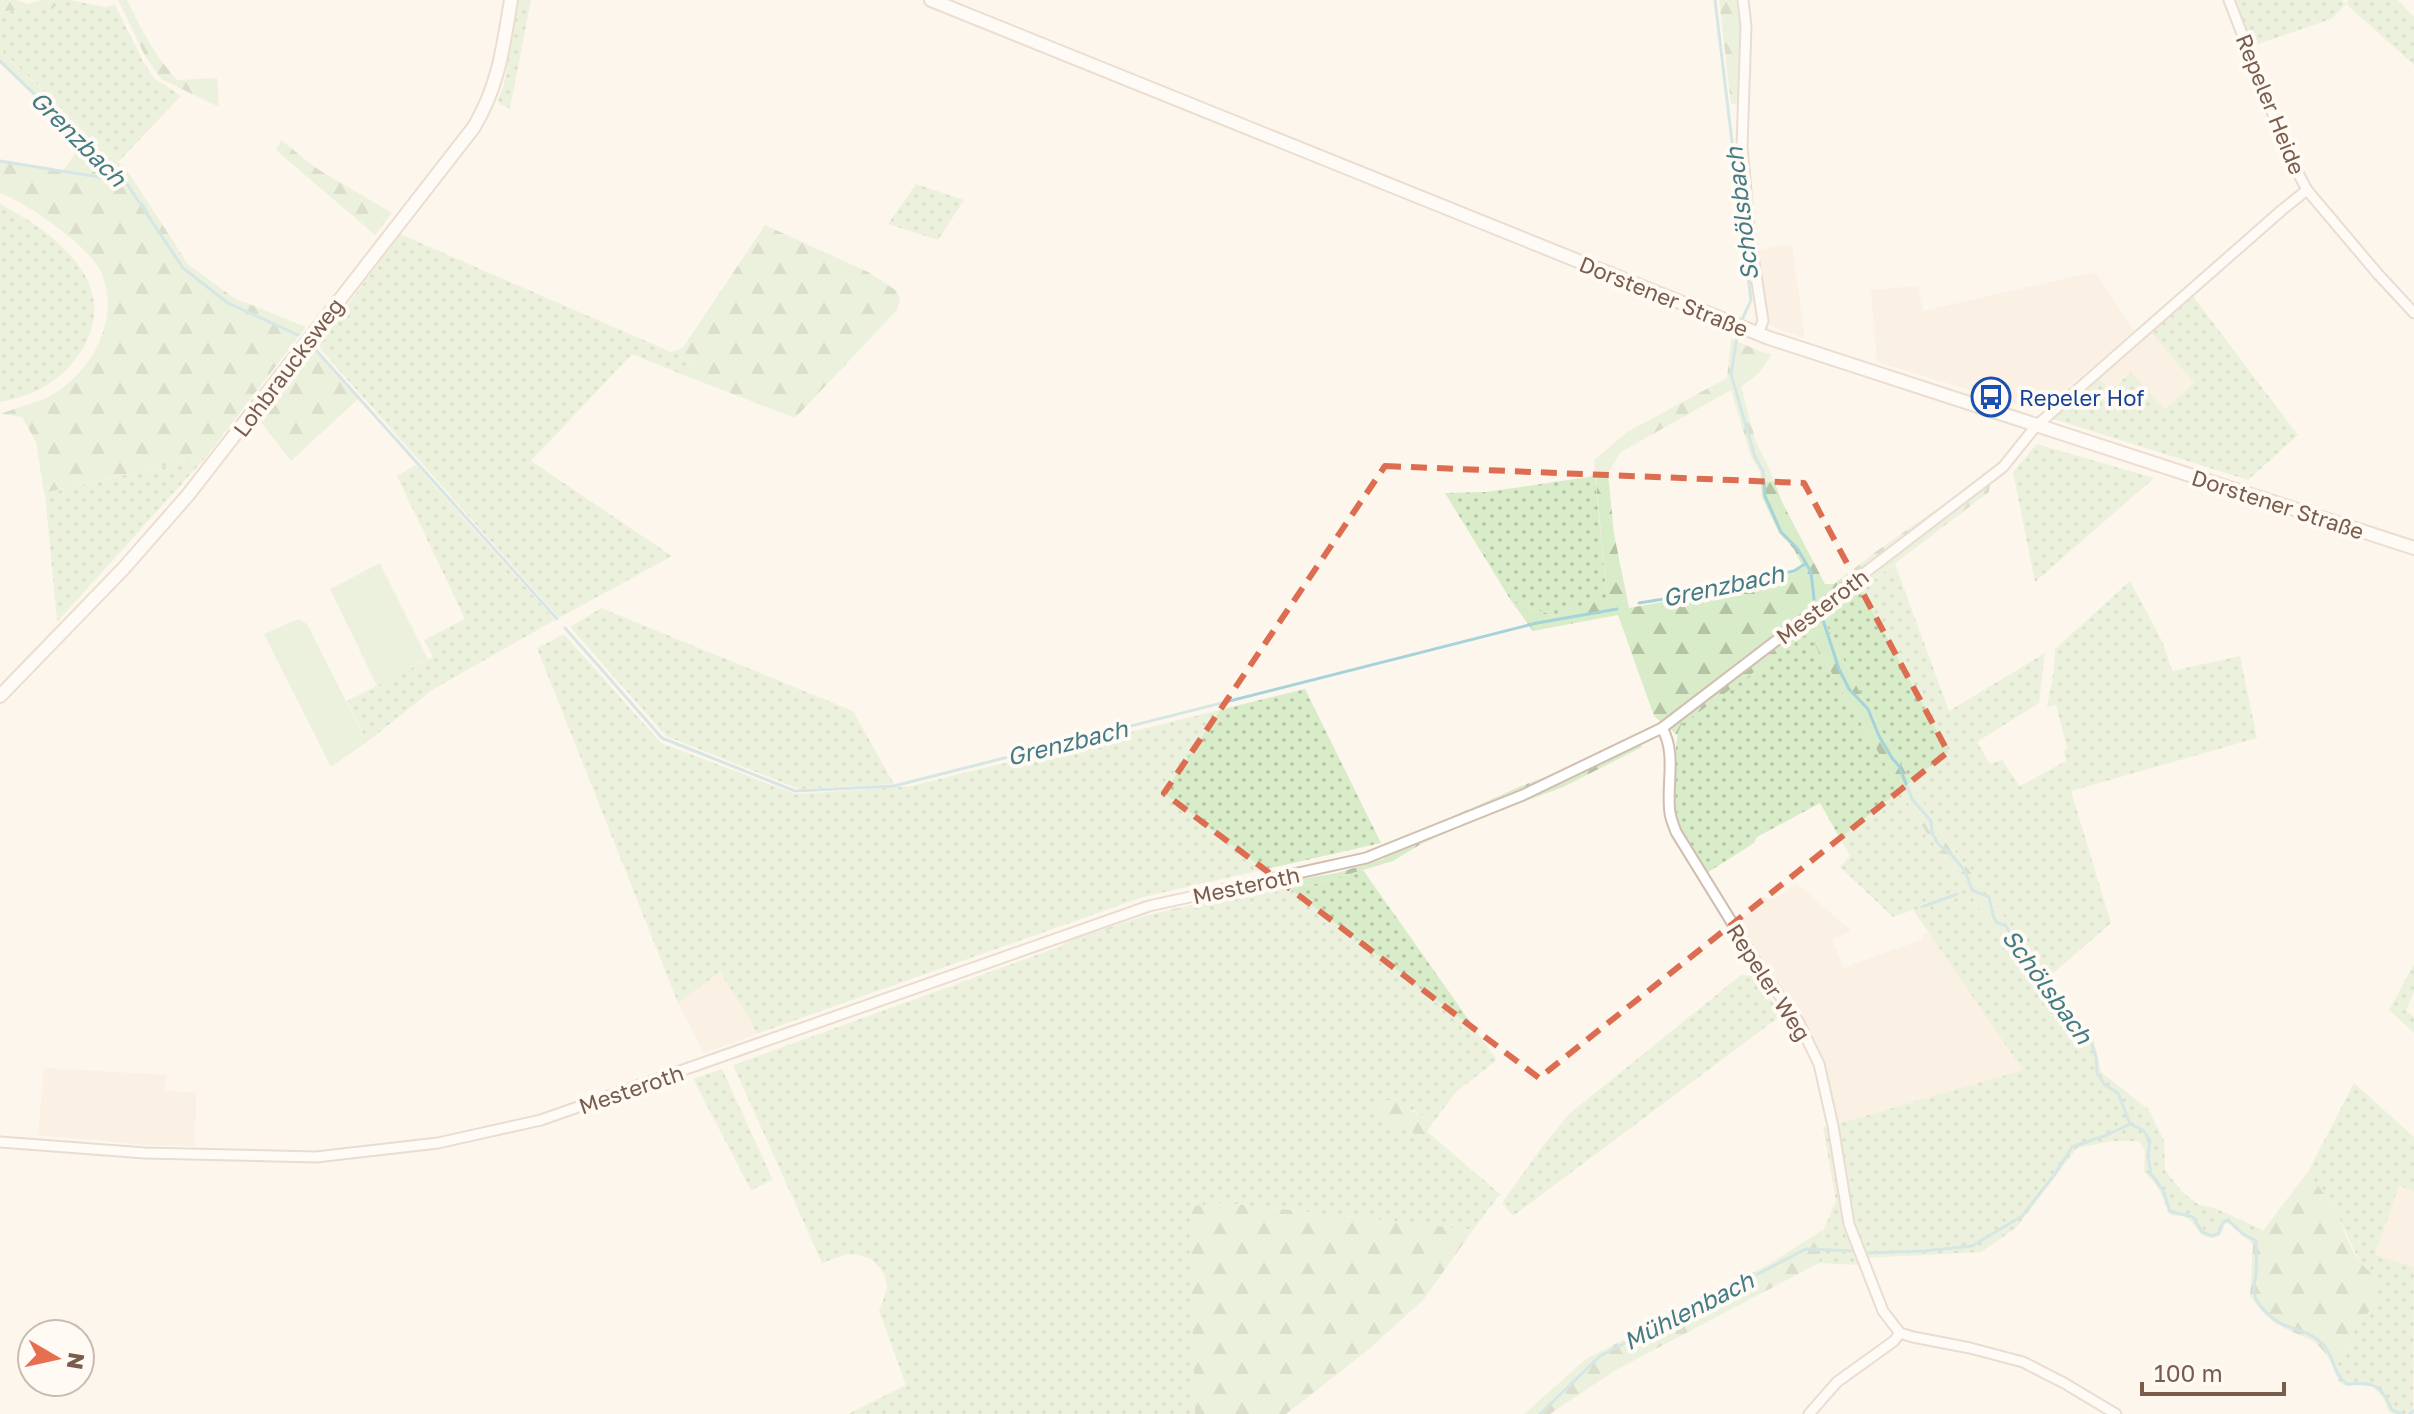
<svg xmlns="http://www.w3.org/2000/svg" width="2414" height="1414" font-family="'Golos Text',sans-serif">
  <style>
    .residential { fill: #f5e8da }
    .grass { fill: url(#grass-dots) }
    .forest { fill: url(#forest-firs); fill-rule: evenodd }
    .pitch { fill: #d8ecc9 }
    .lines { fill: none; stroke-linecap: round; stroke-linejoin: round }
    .stream { stroke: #a5d3da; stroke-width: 3 }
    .street-casing { stroke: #d1beb0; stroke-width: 13 }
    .secondary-casing { stroke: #d6c0b0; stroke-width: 16 }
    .street { stroke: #fff; stroke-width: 9 }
    .secondary { stroke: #fff; stroke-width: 12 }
    .marked { fill: none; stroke: #dc6d51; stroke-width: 6; stroke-dasharray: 16 10; stroke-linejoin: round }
    .labels { text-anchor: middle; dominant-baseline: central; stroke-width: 8; stroke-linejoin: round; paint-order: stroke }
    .street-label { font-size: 22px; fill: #7a5c4d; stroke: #fffaf3 }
    .transit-label { font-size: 22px; fill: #164399; stroke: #fffaf3; text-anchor: start }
    .water-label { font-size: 24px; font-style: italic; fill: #437c86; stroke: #fffaf3 }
  </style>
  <defs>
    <pattern id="grass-dots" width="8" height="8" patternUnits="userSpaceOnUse" patternTransform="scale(2)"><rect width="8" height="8" fill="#d8ecc9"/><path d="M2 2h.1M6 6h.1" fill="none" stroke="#b4c2a5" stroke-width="1.8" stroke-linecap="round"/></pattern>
    <pattern id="forest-firs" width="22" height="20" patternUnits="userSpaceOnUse" patternTransform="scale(2)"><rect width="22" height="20" fill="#d8ecc9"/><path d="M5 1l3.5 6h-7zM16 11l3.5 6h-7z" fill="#b4c2a5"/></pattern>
  </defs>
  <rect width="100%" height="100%" fill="#fdf6ec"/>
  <g class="residential">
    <path d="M1792 244 1804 333V338L1768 325 1757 250Z"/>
    <path d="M2095 272 2134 331 2040 411 1877 362 1871 290 1918 286 1923 311Z"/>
    <path d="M2150 331 2194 383 2165 409 2132 373 2111 391 2098 377Z"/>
    <path d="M1797 883 1851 931 1832 939 1843 968 1923 939 1922 935 1928 932 2024 1070 1837 1124 1822 1062 1799 1014 1762 964 1739 924 1761 897 1775 899Z"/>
    <path d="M720 972 750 1019 756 1034 704 1053 678 1003Z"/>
    <path d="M44 1068 166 1075 164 1091 196 1092 195 1146 148 1145 38 1135Z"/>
    <path d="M2399 1184 2414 1192V1269L2413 1267 2375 1256Z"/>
  </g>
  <g class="grass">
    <path d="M70 0 105 7 115 5 145 65 155 79 181 96 118 162 0 49V15L4 11 51 9Z"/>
    <path d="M518 0H531L510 108 501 105 498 100 504 84Z"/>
    <path d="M2232 0H2342L2346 4 2349 0H2398L2414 17V65L2346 4 2331 19 2250 47Z"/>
    <path d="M916 184 964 200 938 240 888 224Z"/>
    <path d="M0 204C59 234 130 291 74 361 56 384 29 397 0 402Z"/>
    <path d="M400 234 671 352 682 348 679 356 692 362 686 376 632 354 531 461 672 556 559 618 322 351 319 345 322 339Z"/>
    <path d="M2192 295 2298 435 2248 480 2053 419 2098 377 2111 391 2131 372 2165 409 2194 383 2150 331Z"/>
    <path d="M2037 444 2154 478 2035 582 2013 472Z"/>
    <path d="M206 457 57 622 45 493Z"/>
    <path d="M416 465 555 620 432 690 367 742 347 701 433 657 424 640 465 619 397 476Z"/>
    <path d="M1595 476 1607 599 1555 616 1512 602 1445 493 1486 492Z"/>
    <path d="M1895 564 1949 711 2045 653 2039 703 1977 742 1990 764 2002 760 2020 786 2066 761 2064 752 2067 748 2056 705 2047 707 2054 669 2055 649 2130 581 2163 643 2172 671 2240 656 2257 738 2071 791 2111 923 2049 977 1939 830 1862 697 1827 626 1832 611Z"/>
    <path d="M601 608 853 711 894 784 799 789 666 736 570 627Z"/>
    <path d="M1808 633 1920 823 2065 1030 2077 1015 2092 1032 2101 1072 2148 1109 2164 1141 2165 1170 2182 1192 2199 1205 2215 1208 2263 1230 2253 1244 2228 1223 2225 1224 2220 1236C2192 1245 2200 1212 2173 1216L2168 1213C2164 1198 2156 1181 2144 1172L2145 1151 2139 1141H2113L2077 1148 2016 1228 1981 1252 1866 1258 1858 1265 1819 1263 1824 1229 1836 1201 1823 1127 1829 1126 1852 1249H1863L1853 1220 1837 1124 2023 1070 1913 910 1893 917 1840 867 1850 856 1820 803 1757 837 1754 843 1707 873C1699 859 1688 845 1681 830 1672 811 1673 745 1680 725Z"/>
    <path d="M564 634 661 743 796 794 911 786 1305 689 1381 843 1143 897 756 1034 750 1019 720 972 678 1003 537 648Z"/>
    <path d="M1363 870 1497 1060 1455 1093 1432 1124 1413 1110 1377 1117 1421 1137 1431 1135 1500 1194 1473 1230 1227 1203 1190 1206 1195 1414H848L906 1385 879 1311 887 1289 885 1276 878 1266 871 1259 859 1255 847 1254 822 1263 733 1065 1144 916 1319 883Z"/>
    <path d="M2414 964V992L2406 1010 2414 1017V1033L2389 1010Z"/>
    <path d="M1741 975 1751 976 1783 1014 1513 1216 1502 1203 1542 1147 1569 1114Z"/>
    <path d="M722 1069 773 1180 751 1190 693 1079Z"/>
    <path d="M2354 1083 2414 1137V1192L2399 1185 2375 1255 2413 1267 2414 1269 2413 1414H2393L2388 1410 2383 1397 2372 1386C2341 1382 2344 1397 2330 1361L2345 1356 2357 1323 2371 1310 2362 1266 2333 1206 2313 1180 2309 1170Z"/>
  </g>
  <g class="forest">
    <path d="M0 0H16L28 4 43 0H70L51 9 4 11 0 15Z"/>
    <path d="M118 0H127C141 29 155 56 177 80L217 78 219 107 161 79 145 56Z"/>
    <path d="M1719 0H1737L1740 26 1737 103 1731 104Z"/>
    <path d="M0 49 129 173 188 264 234 298 306 327 206 457 44 493 36 442 22 417 0 414C19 406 42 403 61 389 95 364 118 319 103 277 94 248 28 204 0 193V162L62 172 83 142 0 64Z"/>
    <path d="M281 140 316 168 392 213 375 235 276 150Z"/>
    <path d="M765 225 868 272 897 291 900 301 897 310 795 418 686 376 692 362 678 355Z"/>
    <path d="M1731 339 1762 352 1772 354 1760 372 1741 387 1756 442 1770 470 1782 502 1825 584H1834L1874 553 1955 496 1990 484 1989 492 1832 611 1827 626 1862 697 1939 830 2077 1015 2066 1031 1920 823 1808 633 1681 725 1677 735 1654 716 1618 615 1533 631 1512 602 1555 616 1607 598 1594 460 1627 432 1727 378ZM1731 390 1751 457 1760 472 1762 497 1779 533 1794 549 1803 567 1794 573 1690 597 1629 608 1614 534 1608 473 1621 452Z"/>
    <path d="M314 350 358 399 291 461 260 421Z"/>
    <path d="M1636 734 1642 747 1563 787 1470 822 1421 844 1393 861 1319 883 1144 916 1057 949 1066 942 1144 916 1295 880 1337 873 1383 859 1416 833 1519 787 1616 750Z"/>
    <path d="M1380 1098C1401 1103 1415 1112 1432 1124L1427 1132 1431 1135 1421 1137 1377 1117 1373 1106Z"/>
    <path d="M2309 1170C2315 1185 2327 1195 2334 1208 2346 1232 2351 1259 2374 1275L2375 1294 2371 1310 2357 1323 2345 1356 2330 1361C2316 1335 2299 1338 2277 1324 2267 1318 2257 1306 2250 1296L2253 1244Z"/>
    <path d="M1227 1203 1473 1230 1423 1300 1368 1350 1286 1414H1195L1189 1206Z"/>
    <path d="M1824 1229 1819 1263 1616 1370 1550 1414H1524L1586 1359 1769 1264Z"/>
  </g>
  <g class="pitch">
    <path d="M380 563 428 659 377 686 330 589Z"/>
    <path d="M298 619 307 624 367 742 331 767 264 634Z"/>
  </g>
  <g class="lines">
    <g class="stream">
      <path d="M1715 0 1751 300 1740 324"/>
      <path d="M0 61 125 181 183 268 228 303 298 335"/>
      <path d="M0 161 123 181"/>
      <path d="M1738 331 1731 374 1755 457 1763 471 1765 496 1781 532 1797 548 1811 572 1814 599"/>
      <path d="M315 349 557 619"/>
      <path d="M1639 603 1689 595 1794 571 1805 564"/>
      <path d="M1823 620 1839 669 1849 689 1868 709 1879 736 1892 758 1899 766 1912 799 1931 821 1932 833 1939 845 1949 852 1965 871 1972 890 1989 897 1993 915 1997 923 2005 925C2011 932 2011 941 2017 949H2026L2042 985 2064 1003 2070 1016 2091 1042 2096 1057 2097 1073 2105 1085 2118 1093 2130 1124 2143 1130 2150 1140 2148 1156 2151 1174 2163 1190 2170 1211 2193 1217 2202 1232 2212 1236 2219 1233 2223 1222 2228 1220 2243 1234 2256 1241C2256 1252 2257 1263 2256 1273 2256 1279 2253 1286 2254 1292 2255 1304 2272 1319 2282 1324 2296 1330 2310 1332 2322 1343 2336 1357 2331 1372 2347 1384 2374 1382 2381 1384 2392 1410L2402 1414"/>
      <path d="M565 628 662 738 795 791 894 786 1537 623 1617 609"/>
      <path d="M1922 907 1957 894"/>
      <path d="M1868 1253 1923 1251 1972 1246 2022 1216 2055 1174 2072 1147 2107 1135 2130 1124"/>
      <path d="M1540 1414 1600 1356 1806 1249 1856 1251"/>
      <path d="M2410 1414 2414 1411"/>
    </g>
    <defs>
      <g id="street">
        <path d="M1743 0 1746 26 1742 147 1750 236 1763 321 1758 334"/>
        <path d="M2229 0 2274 117 2297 171 2307 190 2377 273 2414 313"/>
        <path d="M1662 728C1677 754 1666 785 1670 813 1671 820 1674 826 1676 832L1763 973 1798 1021 1819 1064 1833 1126 1849 1224 1883 1311 1893 1324 1900 1333 1913 1337 1970 1348 2023 1362 2064 1383 2116 1414"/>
        <path d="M0 1142 145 1153 316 1157 438 1143 541 1120 1149 906 1366 858 1523 795 1662 728 2003 467 2036 426 2282 210 2307 190"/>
        <path d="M1809 1414 1837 1382 1894 1341 1900 1333"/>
      </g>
      <g id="secondary">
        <path d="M931 0 1769 338 2414 548"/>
        <path d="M0 696 124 568 188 495 474 127C499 85 503 47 511 0"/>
      </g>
    </defs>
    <use href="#street" class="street-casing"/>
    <use href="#secondary" class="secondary-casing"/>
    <use href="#street" class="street"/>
    <use href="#secondary" class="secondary"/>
  </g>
  <path d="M0 0H2414V1414H0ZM1385 466 1804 483 1948 752 1539 1078 1164 793Z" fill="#fdf6ec" fill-opacity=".55" fill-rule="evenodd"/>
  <path class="marked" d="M1385 466 1804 483 1948 752 1539 1078 1164 793Z"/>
  <defs>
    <symbol id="bus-ring" viewBox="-11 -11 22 22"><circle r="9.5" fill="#fffaf3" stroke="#1a4fb4" stroke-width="1.5"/><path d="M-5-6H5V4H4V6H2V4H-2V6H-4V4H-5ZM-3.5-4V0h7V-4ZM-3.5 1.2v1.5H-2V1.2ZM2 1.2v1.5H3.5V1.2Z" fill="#1a4fb4"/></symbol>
  </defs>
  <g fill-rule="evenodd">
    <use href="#bus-ring" x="1969" y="375" width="44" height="44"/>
  </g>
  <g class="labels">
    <g class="street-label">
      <text transform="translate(2271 104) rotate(68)">Repeler Heide</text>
      <text transform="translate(1664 296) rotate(22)">Dorstener Straße</text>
      <text transform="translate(288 367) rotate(-53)">Lohbraucksweg</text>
      <text transform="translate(2278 504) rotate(18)">Dorstener Straße</text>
      <text transform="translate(1822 606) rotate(-37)">Mesteroth</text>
      <text transform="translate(1246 885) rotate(-12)">Mesteroth</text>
      <text transform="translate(1769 982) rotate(57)">Repeler Weg</text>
      <text transform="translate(631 1089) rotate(-19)">Mesteroth</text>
    </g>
    <g class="transit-label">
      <text x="2019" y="397">Repeler Hof</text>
    </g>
    <g class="water-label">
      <text transform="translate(79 138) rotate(45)">Grenzbach</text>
      <text transform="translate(1741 214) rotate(-97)">Schölsbach</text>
      <text transform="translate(1723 585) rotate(-12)">Grenzbach</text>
      <text transform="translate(1067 742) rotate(-14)">Grenzbach</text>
      <text transform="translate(2048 986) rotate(54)">Schölsbach</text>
      <text transform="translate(1688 1310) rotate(-27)">Mühlenbach</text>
    </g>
  </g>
  <g transform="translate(56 1358) rotate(99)"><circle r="38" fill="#fffaf3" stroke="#cabbb1" stroke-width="2"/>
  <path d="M0-6L14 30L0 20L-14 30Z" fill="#e76f51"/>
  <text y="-12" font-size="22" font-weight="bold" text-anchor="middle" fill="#7a5c4d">N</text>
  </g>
  <path d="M2142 1382v12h142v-12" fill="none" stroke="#7a5c4d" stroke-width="4"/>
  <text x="2154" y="1382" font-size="24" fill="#7a5c4d" stroke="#fffaf3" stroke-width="6" paint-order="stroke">100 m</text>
</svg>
